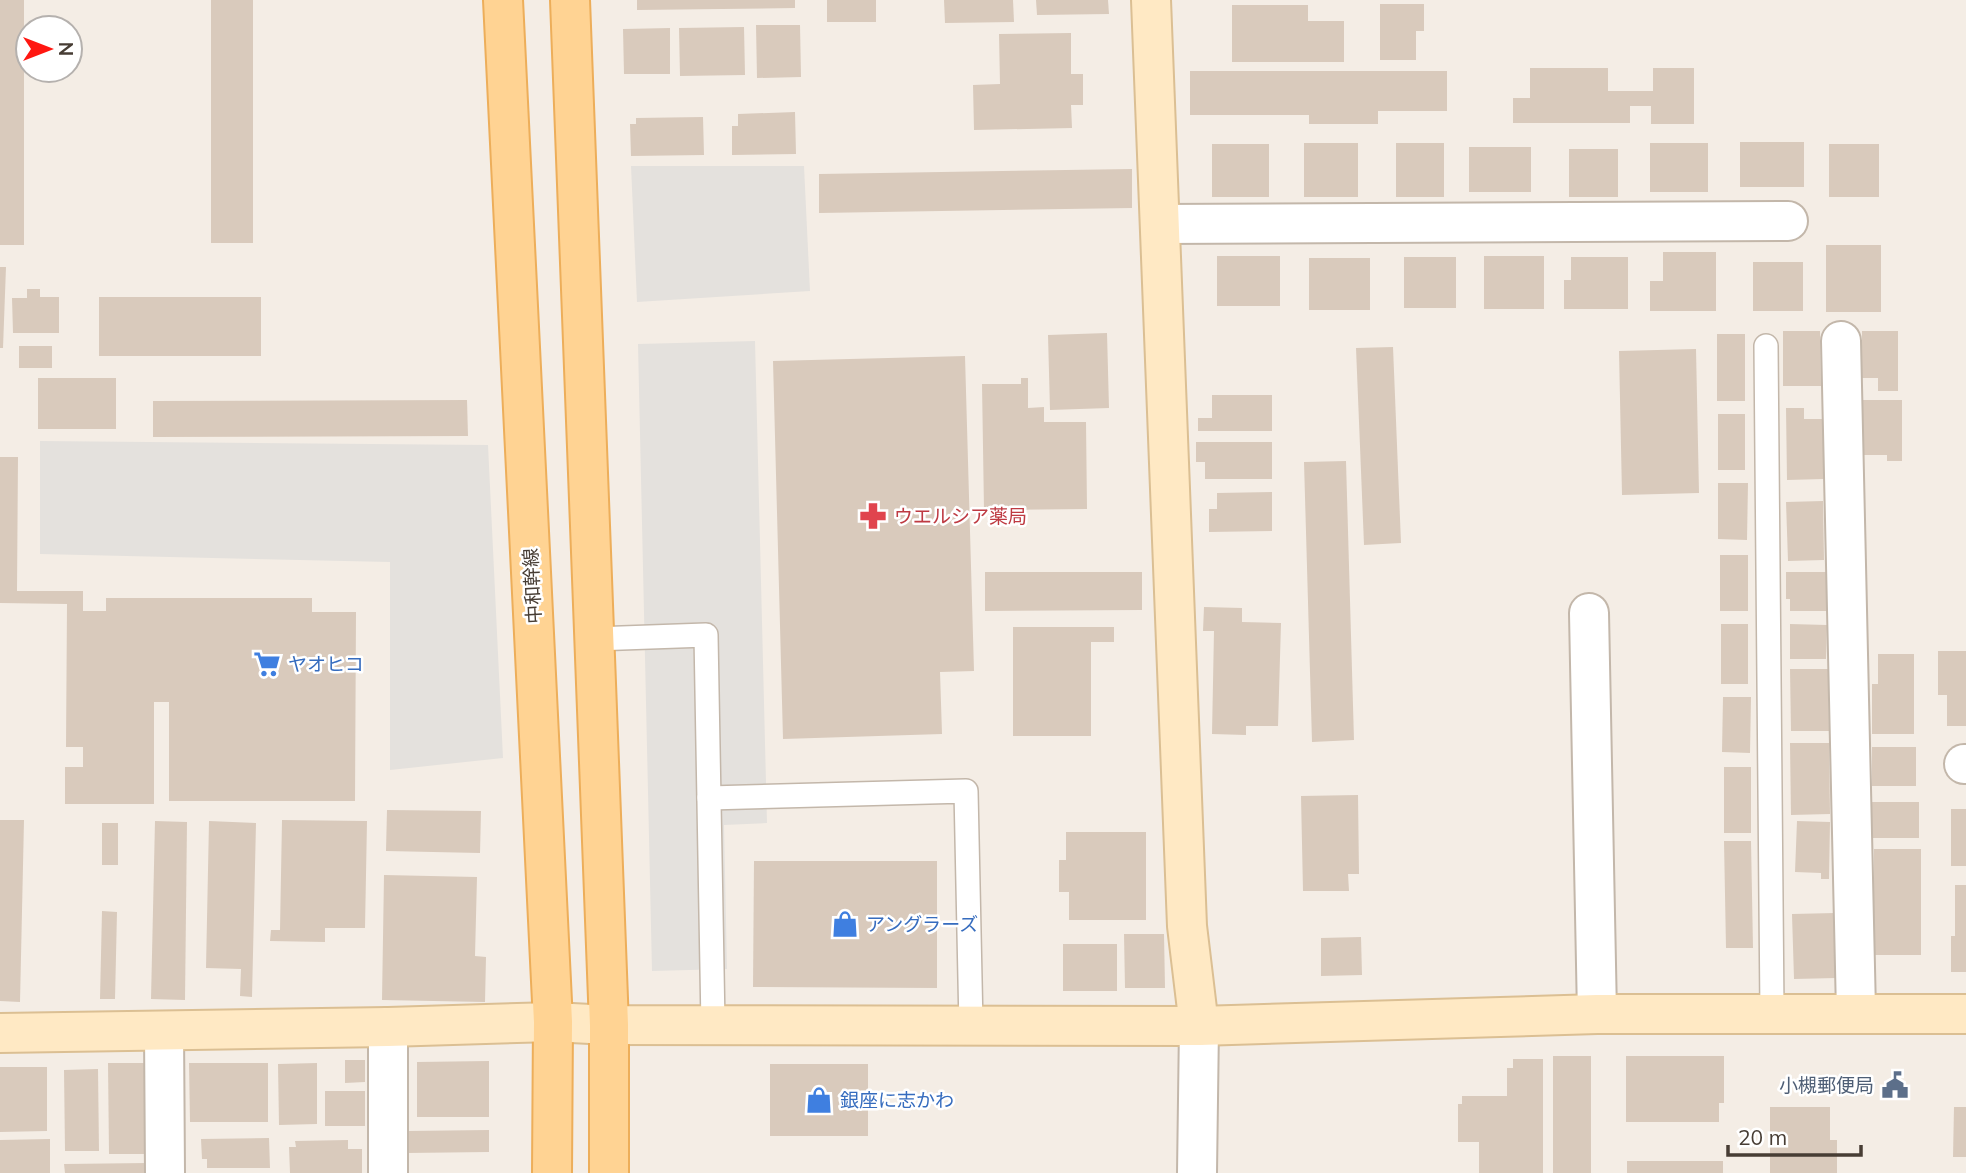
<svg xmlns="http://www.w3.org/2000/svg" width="1966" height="1173" font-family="Mulish,'Noto Sans JP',sans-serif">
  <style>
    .parking { fill: #e4e1dd }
    .building { fill: #d9cabc }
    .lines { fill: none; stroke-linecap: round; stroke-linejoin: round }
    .lane-casing { stroke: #c3b7aa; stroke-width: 26 }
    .street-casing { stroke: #c3b7aa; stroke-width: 42 }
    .secondary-casing { stroke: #dbbf93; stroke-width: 42 }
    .primary-casing { stroke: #edae5a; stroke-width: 42 }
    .lane { stroke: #fff; stroke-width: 23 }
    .street { stroke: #fff; stroke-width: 38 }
    .secondary { stroke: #ffe9c4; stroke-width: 38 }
    .primary { stroke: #ffd393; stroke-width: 38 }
    .labels { text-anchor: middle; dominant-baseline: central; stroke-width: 5; stroke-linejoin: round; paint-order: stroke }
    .health-label { font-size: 19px; fill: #be3a42; stroke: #fff; text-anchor: start }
    .street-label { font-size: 19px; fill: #473d34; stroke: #fff }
    .shop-label { font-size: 19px; fill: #366cbe; stroke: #fff; text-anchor: start }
    .service-label { font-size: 19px; fill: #4e5e75; stroke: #fff; text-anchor: end }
  </style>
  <rect width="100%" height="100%" fill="#f4ede5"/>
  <g class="parking">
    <path d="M631 166H804L810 291 637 302Z"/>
    <path d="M755 341 767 823 724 825 727 969 652 971 638 344Z"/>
    <path d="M40 441 488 445 503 758 390 770V562L40 554Z"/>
  </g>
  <g class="building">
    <rect x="0" y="0" width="24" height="245"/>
    <rect x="211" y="0" width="42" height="243"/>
    <path d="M637 0H795V8L637 10Z"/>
    <rect x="827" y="0" width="49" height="22"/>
    <path d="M944 0H1013L1014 22 945 23Z"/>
    <path d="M1036 0H1108L1109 14 1037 15Z"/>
    <path d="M1380 4H1424V31H1416V60H1380Z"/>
    <path d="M1232 5H1308V21H1344V62H1232Z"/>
    <path d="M756 25H800L801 77 757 78Z"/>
    <path d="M744 27 745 75 680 76 679 28Z"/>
    <path d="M670 28V74H624L623 29Z"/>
    <path d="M1071 33V74H1083V105H1071L1072 128 974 130 973 85 1000 84 999 34Z"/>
    <path d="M1530 68H1608V91H1653V68H1694V124H1651V106H1630V123H1513V98H1530Z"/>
    <path d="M1190 71H1447V111H1378V124H1309V115H1190Z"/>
    <path d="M795 112 796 154 732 155V126H738V114Z"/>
    <path d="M703 117 704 155 631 156 630 124H636V118Z"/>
    <rect x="1740" y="142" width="64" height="45"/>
    <rect x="1304" y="143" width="54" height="54"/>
    <rect x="1396" y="143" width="48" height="54"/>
    <rect x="1650" y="143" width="58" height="49"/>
    <rect x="1212" y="144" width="57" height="53"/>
    <rect x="1829" y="144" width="50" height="53"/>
    <rect x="1469" y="147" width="62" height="45"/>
    <rect x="1569" y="149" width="49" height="48"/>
    <path d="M1132 169V208L819 213V174Z"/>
    <rect x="1826" y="245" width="55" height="67"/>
    <path d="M1663 252H1716V311H1650V281H1663Z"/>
    <rect x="1217" y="256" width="63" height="50"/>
    <rect x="1484" y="256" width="60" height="53"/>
    <rect x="1404" y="257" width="52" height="51"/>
    <path d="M1571 257H1628V309H1564V280H1571Z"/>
    <rect x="1309" y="258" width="61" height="52"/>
    <rect x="1753" y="262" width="50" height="49"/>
    <path d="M0 267H6L3 348H0Z"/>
    <path d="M27 289H40V297H59V333H13L12 298H27Z"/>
    <rect x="99" y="297" width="162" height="59"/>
    <path d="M1783 331H1820L1821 386H1783Z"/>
    <path d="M1862 331H1898V391H1878V378H1862Z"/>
    <path d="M1107 333 1109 408 1050 410 1048 335Z"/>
    <rect x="1717" y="334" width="28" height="67"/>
    <rect x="19" y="346" width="33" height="22"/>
    <path d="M1393 347 1401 543 1364 545 1356 348Z"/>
    <path d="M1696 349 1699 493 1622 495 1619 351Z"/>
    <path d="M965 356 974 671 940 672 942 734 783 739 773 361Z"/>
    <rect x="38" y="378" width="78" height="51"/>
    <path d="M1021 378H1028V408L1044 407V422H1086L1087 509 984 510 982 384H1021Z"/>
    <path d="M1212 395H1272V431H1198V418H1212Z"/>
    <path d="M467 400 468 436 153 437V401Z"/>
    <path d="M1862 400H1902V461H1887V455H1862Z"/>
    <path d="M1786 408H1804V419H1823L1824 479 1787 480Z"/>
    <rect x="1718" y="414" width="27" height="56"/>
    <path d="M1196 442H1272V479H1205V462H1196Z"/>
    <path d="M0 457H18L17 591H83V611H106V598H312V612H356L355 801H169V702H154V804H65V767H83V747H66L67 604 0 603Z"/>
    <path d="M1346 461 1354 740 1312 742 1304 462Z"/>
    <path d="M1718 483H1748L1747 540 1718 539Z"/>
    <path d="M1272 492V531L1209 532V509H1217V493Z"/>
    <path d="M1823 501 1824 560 1788 561 1786 502Z"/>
    <rect x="1720" y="555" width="28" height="56"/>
    <path d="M985 572H1142V610L985 611Z"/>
    <path d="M1786 572H1827V611H1790V599H1786Z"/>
    <path d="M1204 607 1242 608V622L1281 623 1278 726H1246V735L1212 734 1214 631H1203Z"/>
    <rect x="1721" y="624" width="27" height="60"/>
    <path d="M1790 624 1827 625 1826 659H1790Z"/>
    <path d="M1013 627H1114V642H1091V736H1013Z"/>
    <path d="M1938 651H1966V726H1947V695H1938Z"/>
    <path d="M1878 654H1914V734H1872V684H1878Z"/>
    <path d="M1790 669H1828L1829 731H1791Z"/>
    <path d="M1723 697H1751L1750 753 1722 752Z"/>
    <path d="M1790 743H1829L1830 814 1791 815Z"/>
    <rect x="1872" y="747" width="44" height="39"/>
    <rect x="1724" y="767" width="27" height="66"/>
    <path d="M1358 795 1359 874H1348L1349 891H1303L1301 796Z"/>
    <rect x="1872" y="802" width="47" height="36"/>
    <rect x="1951" y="809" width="15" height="57"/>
    <path d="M387 810 481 811 480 853 386 851Z"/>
    <path d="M0 820H24L20 1002 0 1001Z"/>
    <path d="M282 820 367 821 365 928H325V942L270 941 271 930H280Z"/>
    <path d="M155 821 187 822 185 1000 151 999Z"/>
    <path d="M209 821 256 823 252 997 240 996 241 969 206 968Z"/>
    <path d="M1797 821 1830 822 1829 879H1821V873L1795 872Z"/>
    <rect x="102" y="823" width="16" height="42"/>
    <path d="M1066 832H1146V920H1069V892H1059V860H1066Z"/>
    <path d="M1724 841H1751L1753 948H1726Z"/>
    <rect x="1874" y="849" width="47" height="106"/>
    <path d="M754 861H937V988L753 987Z"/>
    <path d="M384 875 477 877 475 956 486 957 485 1002 382 1000Z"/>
    <path d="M1955 885H1966V972H1951V936H1955Z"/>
    <path d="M102 911 117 912 115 999H100Z"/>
    <path d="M1835 913 1836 978 1794 979 1792 914Z"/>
    <path d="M1124 934H1164L1165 988H1125Z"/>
    <path d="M1361 937 1362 975 1321 976V938Z"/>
    <rect x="1063" y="944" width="54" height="47"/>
    <rect x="1553" y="1056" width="38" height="117"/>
    <path d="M1626 1056H1724V1103H1719V1122H1626Z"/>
    <path d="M1513 1059H1543V1173H1479V1142H1458V1104H1462V1096H1507V1068H1513Z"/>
    <path d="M345 1060H365V1082L345 1083Z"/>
    <path d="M489 1061V1117H417V1062Z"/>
    <path d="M108 1063H145L146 1154H109Z"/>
    <path d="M189 1063H268V1122H190Z"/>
    <path d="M317 1063V1124L279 1125 278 1064Z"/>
    <rect x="770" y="1064" width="98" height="72"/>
    <path d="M0 1067H47V1131L0 1132Z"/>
    <path d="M98 1069 99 1151H65L64 1070Z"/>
    <rect x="325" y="1091" width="40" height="35"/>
    <path d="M1770 1107H1830V1140H1837V1173H1770Z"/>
    <path d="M1954 1107H1966V1157H1953Z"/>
    <path d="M489 1130V1152L407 1153V1131Z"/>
    <path d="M269 1138 270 1168H207V1159H202L201 1139Z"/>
    <path d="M50 1139V1173H0V1140Z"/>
    <path d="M348 1140V1149H362V1173H290L289 1147H296L295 1141Z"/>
    <rect x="1627" y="1161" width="96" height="12"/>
    <path d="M147 1163 148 1173H65L64 1164Z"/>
  </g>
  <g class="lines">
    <defs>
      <g id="lane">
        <path d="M1766 346 1772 1012"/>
        <path d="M594 639 706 635 713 1025"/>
        <path d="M709 798 966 791 971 1026"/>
      </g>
      <g id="street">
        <path d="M1160 224 1788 221"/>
        <path d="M1841 341 1856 1012"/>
        <path d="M1589 613 1597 1014"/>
        <path d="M1964 764H1966"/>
        <path d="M388 1027V1173"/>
        <path d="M164 1031 165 1173"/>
        <path d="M1197 1173 1199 1026"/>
      </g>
      <g id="secondary">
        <path d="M1151 0 1187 926 1199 1026"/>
        <path d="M0 1033 388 1027 553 1022 609 1025 1199 1026 1597 1014H1966"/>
      </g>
      <g id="primary">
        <path d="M503 0 553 1022 552 1173"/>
        <path d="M570 0 609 1025V1173"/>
      </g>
    </defs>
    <use href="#lane" class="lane-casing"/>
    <use href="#street" class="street-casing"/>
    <use href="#secondary" class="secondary-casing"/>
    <use href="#primary" class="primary-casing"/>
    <use href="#lane" class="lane"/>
    <use href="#street" class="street"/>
    <use href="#secondary" class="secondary"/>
    <use href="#primary" class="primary"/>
  </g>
  <defs>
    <symbol id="pharmacy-bare" viewBox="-9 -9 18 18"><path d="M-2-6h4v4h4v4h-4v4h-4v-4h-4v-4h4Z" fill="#e0444e" stroke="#fff" stroke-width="2.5" paint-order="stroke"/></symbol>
    <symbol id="supermarket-bare" viewBox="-9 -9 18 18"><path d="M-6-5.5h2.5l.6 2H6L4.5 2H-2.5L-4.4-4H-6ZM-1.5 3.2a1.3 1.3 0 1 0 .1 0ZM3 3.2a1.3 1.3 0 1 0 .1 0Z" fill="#3f7fe0" stroke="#fff" stroke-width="2.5" paint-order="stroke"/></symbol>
    <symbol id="shop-bare" viewBox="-9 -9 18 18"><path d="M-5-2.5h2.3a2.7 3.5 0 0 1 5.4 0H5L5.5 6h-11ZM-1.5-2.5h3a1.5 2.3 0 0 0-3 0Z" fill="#3f7fe0" stroke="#fff" stroke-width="2.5" paint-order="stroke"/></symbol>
    <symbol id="civic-bare" viewBox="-9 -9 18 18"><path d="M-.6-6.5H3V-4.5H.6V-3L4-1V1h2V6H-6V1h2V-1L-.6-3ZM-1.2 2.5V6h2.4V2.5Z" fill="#5c6f8a" stroke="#fff" stroke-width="2.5" paint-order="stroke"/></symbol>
  </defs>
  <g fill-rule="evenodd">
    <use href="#pharmacy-bare" x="854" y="497" width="38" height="38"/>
    <use href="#supermarket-bare" x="248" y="645" width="38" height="38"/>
    <use href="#shop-bare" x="826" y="905" width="38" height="38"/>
    <use href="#civic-bare" x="1876" y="1066" width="38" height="38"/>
    <use href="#shop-bare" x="800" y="1081" width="38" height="38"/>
  </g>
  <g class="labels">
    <g class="health-label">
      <text x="894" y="516">ウエルシア薬局</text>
    </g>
    <g class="street-label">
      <text transform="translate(532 586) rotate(-93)">中和幹線</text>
    </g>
    <g class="shop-label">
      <text x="288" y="664">ヤオヒコ</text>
      <text x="866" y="924">アングラーズ</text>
      <text x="840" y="1100">銀座に志かわ</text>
    </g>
    <g class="service-label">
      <text x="1874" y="1085">小槻郵便局</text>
    </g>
  </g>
  <g transform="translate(49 49) rotate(90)"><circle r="33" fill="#ffffff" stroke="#b5b1ae" stroke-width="2"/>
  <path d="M0-5L12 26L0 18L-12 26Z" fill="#ff1711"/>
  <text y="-10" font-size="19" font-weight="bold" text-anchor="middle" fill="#473d34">N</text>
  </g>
  <path d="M1728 1145v10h133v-10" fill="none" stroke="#473d34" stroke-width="3.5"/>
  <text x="1738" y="1145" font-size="21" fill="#473d34" stroke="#ffffff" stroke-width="5" paint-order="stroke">20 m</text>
</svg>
